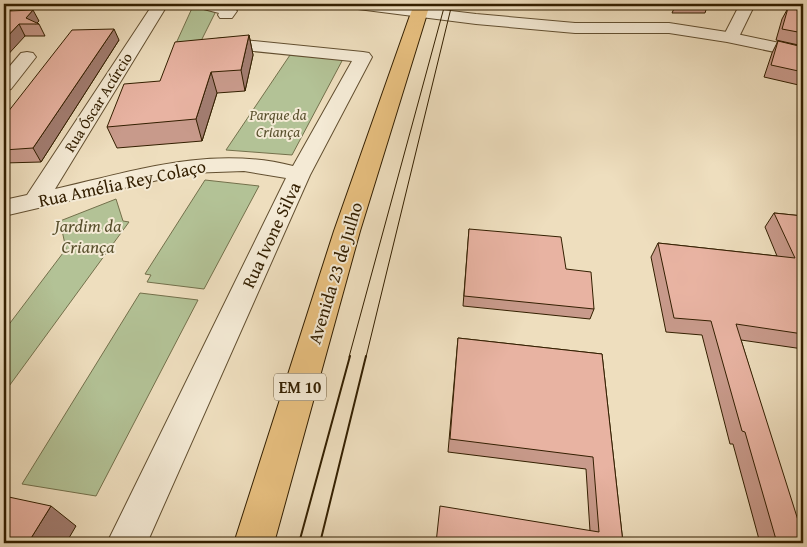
<svg xmlns="http://www.w3.org/2000/svg" width="807" height="547" font-family="'Gentium Book Plus',serif">
  <style>
    .green { fill: #b3c296; stroke: #73704b }
    .lines { fill: none; stroke-linecap: round; stroke-linejoin: round }
    .minor-casing { stroke: #624f30; stroke-width: 2 }
    .tertiary-casing { stroke: #624f30; stroke-width: 2 }
    .primary-casing { stroke: #331f00; stroke-width: 2 }
    .minor { fill: #f4ead5; fill-rule: evenodd }
    .tertiary { fill: #f4ead5; fill-rule: evenodd }
    .primary { fill: #e7bf7f; fill-rule: evenodd }
    .tram-far1 { stroke: #331f00; stroke-width: 1 }
    .tram { stroke: #331f00; stroke-width: 2 }
    .wall { fill: #c89a8b; stroke: #331f00 }
    .shaded-wall { fill: #a27d71; stroke: #331f00 }
    .building { fill: #e8b3a2; stroke: #331f00 }
    .labels { text-anchor: middle; dominant-baseline: central; stroke-width: 4; stroke-linejoin: round; paint-order: stroke }
    .far-street-label { font-size: 15px; fill: #331f00; stroke: #f4ead5 }
    .far-park-label { font-size: 15px; font-style: italic; fill: #59502d; stroke: #f4ead5 }
    .shield { fill: #f4ead5; stroke: #6d5c40; stroke-width: 1 }
    .shield-label { font-size: 16px; font-weight: bold; fill: #331f00 }
    .street-label { font-size: 18px; fill: #331f00; stroke: #f4ead5 }
    .park-label { font-size: 18px; font-style: italic; fill: #59502d; stroke: #f4ead5 }
  </style>
  <rect width="100%" height="100%" fill="#eedebe"/>
  <filter id="stains"><feTurbulence type="fractalNoise" baseFrequency=".004" numOctaves="4"/><feColorMatrix values="0 0 0 0 .2 0 0 0 0 .09 0 0 0 0 .02 0 0 0 .5 -.17"/></filter>
  <radialGradient id="worn" r=".72"><stop offset=".6" stop-color="#630" stop-opacity="0"/><stop offset="1" stop-color="#630" stop-opacity=".3"/></radialGradient>
  <g class="green">
    <path d="M193 6 216 11 197 49 173 50Z"/>
    <path d="M290 55 343 59 292 155 226 150Z"/>
    <path d="M205 180 259 186 204 289 147 282 151 275 145 274Z"/>
    <path d="M116 199 123 221 129 222 4 393V331L66 249 60 221Z"/>
    <path d="M140 293 198 300 96 496 22 484Z"/>
  </g>
  <g class="lines">
    <defs>
      <g id="minor">
        <path d="M153 4H168L55 189C134 171 211 145 293 166L352 61 223 48 217 47 215 43 217 39 223 38 363 52 369 53 372 57 310 175 147 543H107L286 178 244 171 188 173 4 216V200L27 195Z"/>
        <path d="M193 4H218L234 8 237 11 232 18H220L218 15 219 13 196 7Z"/>
        <path d="M740 4H755L737 41H725L723 37Z"/>
        <path d="M27 52 33 53 36 57 11 89 4 91V73L21 53Z"/>
      </g>
      <path id="tertiary" d="M351 4H392L476 14 575 23H669L727 32 803 48V58L727 42 669 33H575L476 24 358 9 353 7Z"/>
      <path id="primary" d="M414 4H430L360 231 274 543H234L334 231Z"/>
    </defs>
    <use href="#minor" class="minor-casing"/>
    <use href="#tertiary" class="tertiary-casing"/>
    <use href="#primary" class="primary-casing"/>
    <use href="#minor" class="minor"/>
    <use href="#tertiary" class="tertiary"/>
    <use href="#primary" class="primary"/>
    <g class="tram-far1">
      <path d="M349 357 445 4"/>
      <path d="M366 357 452 4"/>
    </g>
    <g class="tram">
      <path d="M299 543 350 356"/>
      <path d="M320 543 366 356"/>
    </g>
  </g>
  <g class="wall">
    <path d="M676 4H708L705 13H672Z"/>
    <path d="M4 8 39 21 37 23 39 24 45 36H25Z"/>
    <path d="M788 8 803 11V46L776 40 782 19Z"/>
    <path d="M249 35 253 55 245 91 217 93 202 141 117 148 107 127Z"/>
    <path d="M119 40 41 162 4 163V117Z"/>
    <path d="M778 41 803 47V86L764 77 772 53Z"/>
    <path d="M774 213 803 216V349L741 340 803 543H760L733 444H730L702 335 666 332 651 257 658 243 777 256 765 227Z"/>
    <path d="M469 229 566 269 594 309 590 319 463 306Z"/>
    <path d="M458 338 602 354 623 543 590 531 586 469 448 452Z"/>
  </g>
  <g class="shaded-wall">
    <path d="M33 10 39 21 36 24 26 18Z"/>
    <path d="M19 24 25 36 4 59V40Z"/>
    <path d="M114 29 119 40 41 162 33 148Z"/>
    <path d="M249 35 253 55 245 91 241 70Z"/>
    <path d="M211 72 217 93 202 141 196 119Z"/>
    <path d="M51 506 76 526 66 543H28Z"/>
  </g>
  <g class="building">
    <path d="M4 8 9 11 33 10 26 18 39 24H19L4 40Z"/>
    <path d="M788 8 803 11V33L782 29Z"/>
    <path d="M114 29 33 148 4 150V117L72 30Z"/>
    <path d="M249 35 241 70 211 72 196 119 107 127 124 84 160 81 175 42Z"/>
    <path d="M778 41 803 47V72L771 65Z"/>
    <path d="M774 213 803 216V334L736 324 803 536V543H777L745 432 742 431 711 321 674 318 658 243 795 258Z"/>
    <path d="M469 229 561 237 566 269 591 272 594 309 464 296Z"/>
    <path d="M458 338 602 354 623 543H436L440 506 599 532 593 457 450 439Z"/>
    <path d="M4 496 51 506 28 543H4Z"/>
  </g>
  <g class="labels">
    <g class="far-street-label">
      <text transform="translate(98 102) rotate(-58)">Rua Óscar Acúrcio</text>
    </g>
    <g class="far-park-label">
      <text x="278" y="114">Parque da<tspan x="278" dy="17">Criança</tspan></text>
    </g>
    <rect class="shield" x="274" y="373.5" width="52" height="27" rx="4"/>
    <g class="shield-label">
      <text x="300" y="387">EM 10</text>
    </g>
    <g class="street-label">
      <text transform="translate(122 183) rotate(-12)">Rua Amélia Rey Colaço</text>
      <text transform="translate(271 235) rotate(-65)">Rua Ivone Silva</text>
      <text transform="translate(335 273) rotate(-73)">Avenida 23 de Julho</text>
    </g>
    <g class="park-label">
      <text x="88" y="225">Jardim da<tspan x="88" dy="21">Criança</tspan></text>
    </g>
  </g>
  <rect width="807" height="547" fill="none" stroke="#eedebe" stroke-width="20"/>
  <rect x="5" y="5" width="797" height="537" fill="none" stroke="#331f00" stroke-width="2.5"/>
  <rect x="10" y="10" width="787" height="527" fill="none" stroke="#331f00"/>
  <rect width="100%" height="100%" filter="url(#stains)"/>
  <rect width="100%" height="100%" fill="url(#worn)"/>
</svg>
